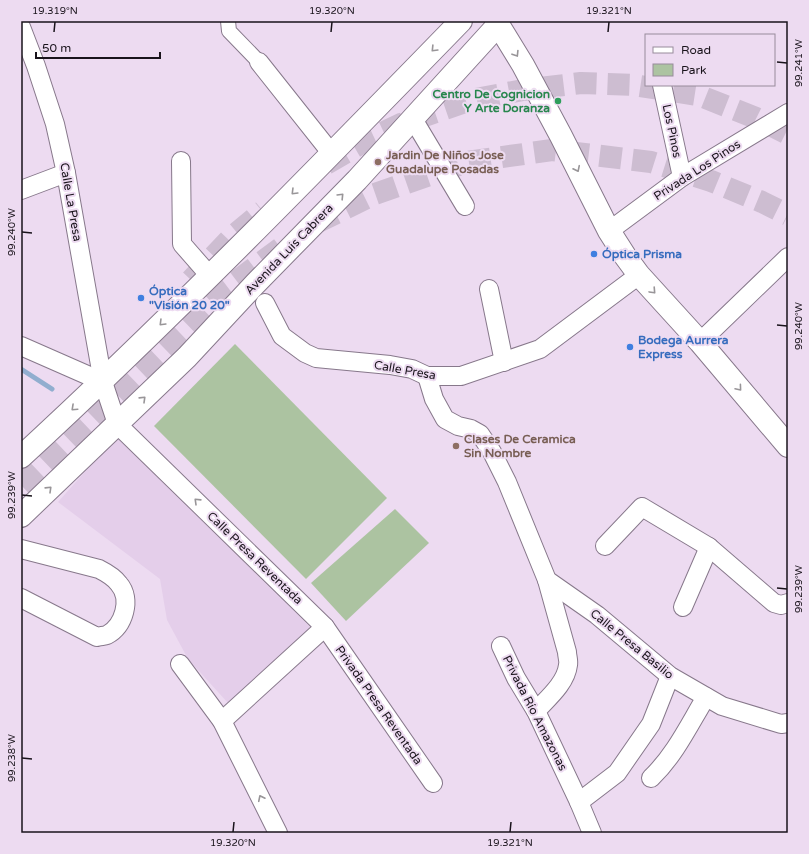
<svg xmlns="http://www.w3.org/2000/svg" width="809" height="854" font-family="'Varela Round',sans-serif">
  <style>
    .built { fill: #e4ceea }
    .green { fill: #acc3a1 }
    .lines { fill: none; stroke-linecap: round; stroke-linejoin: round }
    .stream { stroke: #91aecf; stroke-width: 5 }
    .motorway-tunnel { stroke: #cdbdd1; stroke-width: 22; stroke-dasharray: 22 11; stroke-linecap: butt }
    .pedestrian-casing { stroke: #87788b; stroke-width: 16 }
    .minor-casing { stroke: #87788b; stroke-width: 20 }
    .secondary-casing { stroke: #87788b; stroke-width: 24 }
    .pedestrian { stroke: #fff; stroke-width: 14 }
    .minor { stroke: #fff; stroke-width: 18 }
    .secondary { stroke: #fff; stroke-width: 22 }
    .oneway { stroke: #989598 }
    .ticks { fill: none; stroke: #19131b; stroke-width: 1.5 }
    .leisure-dot { fill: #2e9e5b; stroke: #eddbf1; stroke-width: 1.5 }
    .education-dot { fill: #8d6e63; stroke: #eddbf1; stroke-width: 1.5 }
    .shop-dot { fill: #3f7fe0; stroke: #eddbf1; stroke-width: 1.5 }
    .labels { text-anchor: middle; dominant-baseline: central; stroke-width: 4; stroke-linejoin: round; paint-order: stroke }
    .leisure-label { font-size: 12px; font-weight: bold; fill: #27864d; stroke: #eddbf1; text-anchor: end }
    .street-label { font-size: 12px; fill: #19131b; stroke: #eddbf1 }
    .education-label { font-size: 12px; font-weight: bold; fill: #785e54; stroke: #eddbf1; text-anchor: start }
    .shop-label { font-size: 12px; font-weight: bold; fill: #366cbe; stroke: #eddbf1; text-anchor: start }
    .neatline { fill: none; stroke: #19131b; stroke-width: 1.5 }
    .ticks-label { font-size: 10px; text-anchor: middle; fill: #19131b }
  </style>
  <rect width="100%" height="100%" fill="#eddbf1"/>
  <path class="built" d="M116 437 310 627 228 703 188 659 167 620 160 579 58 502Z"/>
  <g class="green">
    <path d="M235 344 387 498 306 579 154 426Z"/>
    <path d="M395 509 429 543 346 621 311 583Z"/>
  </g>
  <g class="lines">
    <path class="stream" d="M21 369 52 389"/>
    <g class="motorway-tunnel">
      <path d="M326 164 367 140 401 124 471 100 523 90 581 83 633 85 698 95 756 118 788 134"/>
      <path d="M316 223 375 194 467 162 552 150 651 162 711 181 762 202 788 215"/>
      <path d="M191 280 233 236 263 211"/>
      <path d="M21 485 226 289 286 244"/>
    </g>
    <defs>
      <path id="pedestrian" d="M228 21 229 31 259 62"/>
      <g id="minor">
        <path d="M21 27 36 66 55 124 66 173 103 382 117 424 325 627 433 783"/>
        <path d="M259 62 332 154"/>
        <path d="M662 85 682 177"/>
        <path d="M413 119 465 206"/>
        <path d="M181 161 182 244 210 276"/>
        <path d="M21 190 66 173"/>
        <path d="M609 231 682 177 788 113"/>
        <path d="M489 289 504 362"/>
        <path d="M265 303 282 336 305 353 316 358 390 365 412 369 427 376H461L540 349 639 275"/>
        <path d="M700 342 788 257"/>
        <path d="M21 346 103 382"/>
        <path d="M427 376 434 399 445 419 458 426 471 429 480 434 492 452 507 482 547 580 597 615 670 676 722 706 781 724 788 723"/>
        <path d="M605 546 642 507 709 547 774 603 781 605 788 603"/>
        <path d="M21 549 99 569C107 573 114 577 119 584 132 599 124 626 107 635 104 636 100 636 97 637L21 598"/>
        <path d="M683 607 709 547"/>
        <path d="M501 646 516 678 536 711 579 802 592 833"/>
        <path d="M180 664 222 721 278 833"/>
        <path d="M536 711C548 698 566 683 568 665 569 661 567 656 567 652L547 580"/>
        <path d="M222 721 325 627"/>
        <path d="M651 778C675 755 689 725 706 697"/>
        <path d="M579 802 617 773 651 724 670 676"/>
      </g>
      <g id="secondary">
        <path d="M496 21 523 65 561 136 609 231 625 256 639 275 700 342 788 446"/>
        <path d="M21 457C173 317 317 169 461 21"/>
        <path d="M21 516 187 357 255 284 357 180 498 25"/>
      </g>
    </defs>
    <use href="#pedestrian" class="pedestrian-casing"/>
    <use href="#minor" class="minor-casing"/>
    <use href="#secondary" class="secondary-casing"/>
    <use href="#pedestrian" class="pedestrian"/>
    <use href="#minor" class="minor"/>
    <use href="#secondary" class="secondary"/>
  </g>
  <defs><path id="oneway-chevron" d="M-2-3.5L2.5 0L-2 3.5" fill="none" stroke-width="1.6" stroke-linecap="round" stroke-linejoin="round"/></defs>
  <g class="oneway">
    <use href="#oneway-chevron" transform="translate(434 49) rotate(134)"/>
    <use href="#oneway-chevron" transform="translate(516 54) rotate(58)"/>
    <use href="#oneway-chevron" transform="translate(577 169) rotate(64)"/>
    <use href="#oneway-chevron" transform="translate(294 192) rotate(135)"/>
    <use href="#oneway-chevron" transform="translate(341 196) rotate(-46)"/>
    <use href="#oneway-chevron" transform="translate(653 291) rotate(47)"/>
    <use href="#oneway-chevron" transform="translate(162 323) rotate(135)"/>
    <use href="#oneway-chevron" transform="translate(739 388) rotate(50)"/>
    <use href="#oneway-chevron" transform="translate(143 399) rotate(-44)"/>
    <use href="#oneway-chevron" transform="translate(74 408) rotate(137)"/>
    <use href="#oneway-chevron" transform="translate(49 489) rotate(-44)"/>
    <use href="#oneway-chevron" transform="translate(197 501) rotate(-136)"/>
    <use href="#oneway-chevron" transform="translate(261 798) rotate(-116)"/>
  </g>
  <path class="ticks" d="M54 32 55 22M331 32 332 22M608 32 609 22M777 62 787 63M22 232 32 233M777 325 787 326M22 495 32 496M777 588 787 589M22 758 32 759M233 832 234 822M510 832 511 822"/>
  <circle class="leisure-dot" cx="558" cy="101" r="4"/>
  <g class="education-dot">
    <circle cx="378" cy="162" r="4"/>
    <circle cx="456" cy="446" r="4"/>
  </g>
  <g class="shop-dot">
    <circle cx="594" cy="254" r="4"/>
    <circle cx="141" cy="298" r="4"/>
    <circle cx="630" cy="347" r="4"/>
  </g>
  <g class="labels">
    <g class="leisure-label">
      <text x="550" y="94">Centro De Cognicion<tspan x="550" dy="14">Y Arte Doranza</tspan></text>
    </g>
    <g class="street-label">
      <text transform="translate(672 131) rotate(78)">Los Pinos</text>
      <text transform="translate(697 170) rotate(-33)">Privada Los Pinos</text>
      <text transform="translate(71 202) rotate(80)">Calle La Presa</text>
      <text transform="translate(289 249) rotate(-46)">Avenida Luis Cabrera</text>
      <text transform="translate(405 370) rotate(10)">Calle Presa</text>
      <text transform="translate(255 558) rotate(44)">Calle Presa Reventada</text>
      <text transform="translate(632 644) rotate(39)">Calle Presa Basilio</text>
      <text transform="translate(379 705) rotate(55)">Privada Presa Reventada</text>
      <text transform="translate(535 713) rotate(63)">Privada Río Amazonas</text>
    </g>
    <g class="education-label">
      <text x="386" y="155">Jardin De Niños Jose<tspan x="386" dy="14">Guadalupe Posadas</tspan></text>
      <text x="464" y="439">Clases De Ceramica<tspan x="464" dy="14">Sin Nombre</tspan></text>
    </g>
    <g class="shop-label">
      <text x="602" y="254">Óptica Prisma</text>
      <text x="149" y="291">Óptica<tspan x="149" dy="14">"Visión 20 20"</tspan></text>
      <text x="638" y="340">Bodega Aurrera<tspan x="638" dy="14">Express</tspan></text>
    </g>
  </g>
  <rect width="809" height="854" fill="none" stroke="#eddbf1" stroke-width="44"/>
  <rect x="645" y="34" width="130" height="52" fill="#eddbf1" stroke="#988b9b"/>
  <rect x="653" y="47" width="20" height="6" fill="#ffffff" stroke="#988b9b"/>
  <text x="681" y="54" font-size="12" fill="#19131b">Road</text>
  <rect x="653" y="64" width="20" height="12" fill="#acc3a1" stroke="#988b9b"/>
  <text x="681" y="74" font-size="12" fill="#19131b">Park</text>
  <path d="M36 52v6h124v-6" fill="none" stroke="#19131b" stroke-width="2"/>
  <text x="42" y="52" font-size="12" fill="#19131b" stroke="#eddbf1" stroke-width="3" paint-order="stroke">50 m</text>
  <rect x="22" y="22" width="765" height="810" class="neatline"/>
  <g class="ticks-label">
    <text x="55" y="14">19.319°N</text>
    <text x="332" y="14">19.320°N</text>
    <text x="609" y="14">19.321°N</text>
    <text transform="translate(798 63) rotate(-90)" y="4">99.241°W</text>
    <text transform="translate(11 232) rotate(-90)" y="4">99.240°W</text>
    <text transform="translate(798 326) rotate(-90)" y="4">99.240°W</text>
    <text transform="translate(11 495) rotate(-90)" y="4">99.239°W</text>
    <text transform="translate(798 589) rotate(-90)" y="4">99.239°W</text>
    <text transform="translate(11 758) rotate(-90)" y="4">99.238°W</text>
    <text x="233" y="846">19.320°N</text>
    <text x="510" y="846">19.321°N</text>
  </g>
</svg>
